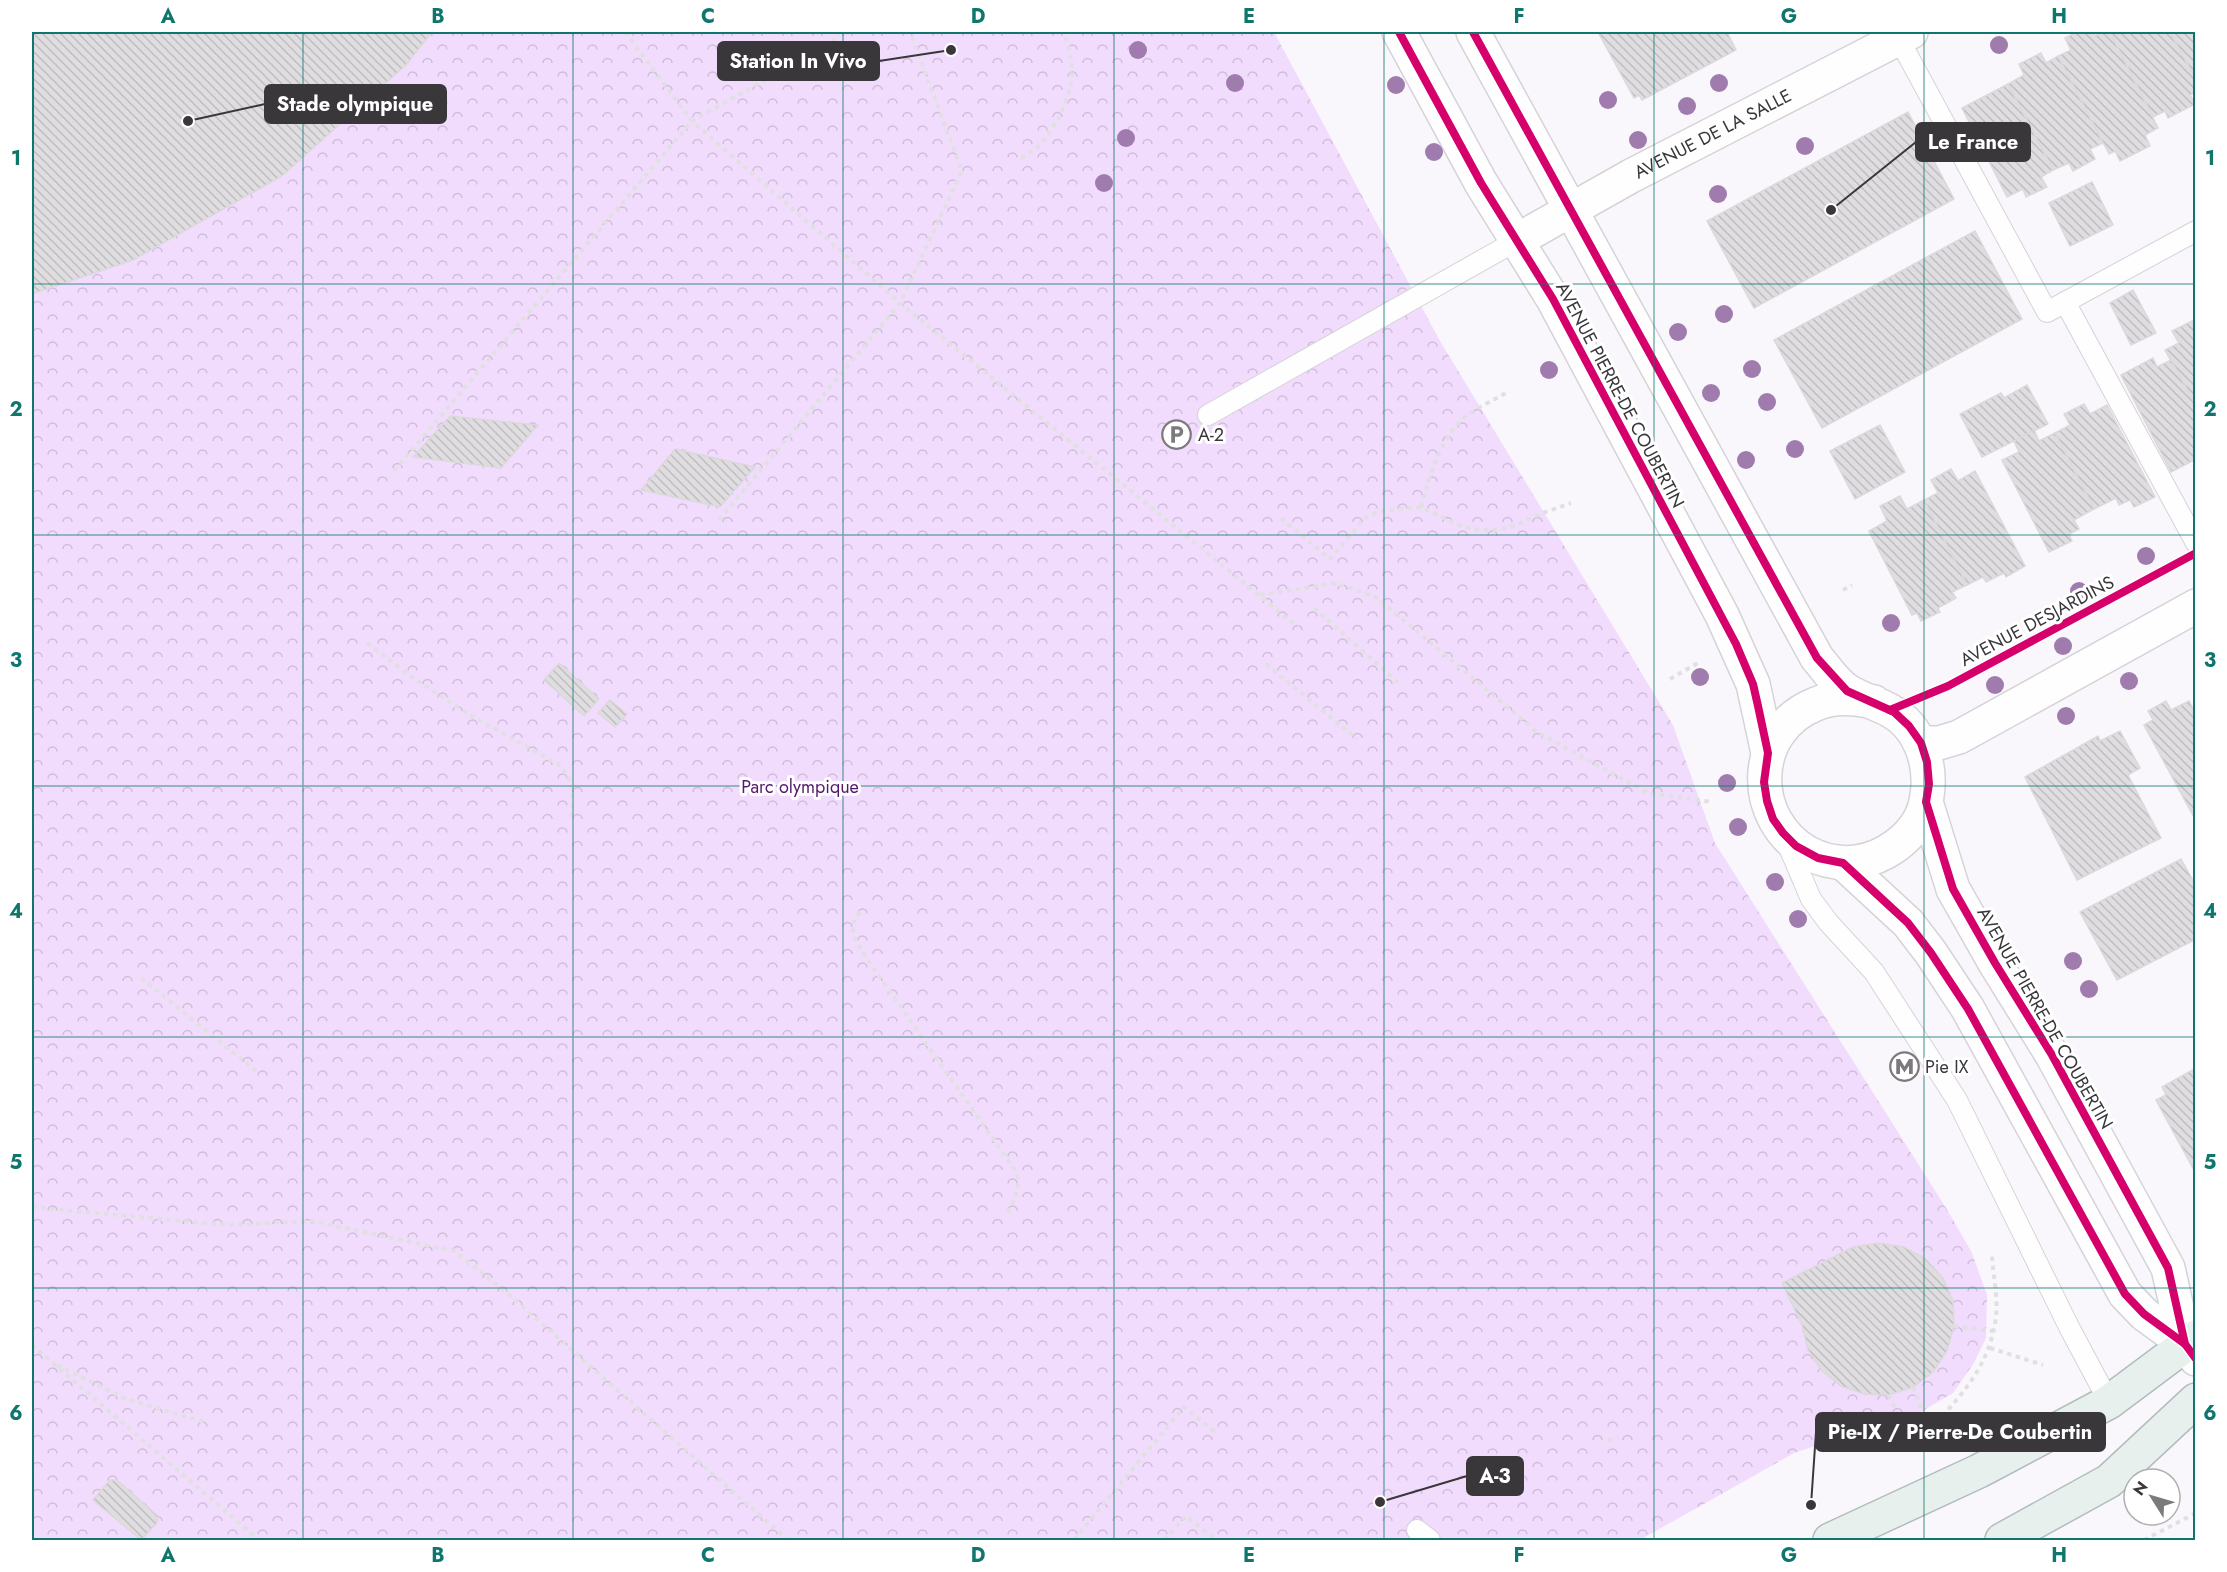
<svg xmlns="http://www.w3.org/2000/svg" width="2227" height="1572" font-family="Jost,sans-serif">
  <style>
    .forest { fill: url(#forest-crowns) }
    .building { fill: url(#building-back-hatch); stroke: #dcd9dd; stroke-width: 1.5 }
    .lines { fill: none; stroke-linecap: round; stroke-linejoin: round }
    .lane-casing { stroke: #d5d3d7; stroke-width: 22 }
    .street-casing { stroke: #d5d3d7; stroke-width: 36 }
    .secondary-casing { stroke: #d5d3d7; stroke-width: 36 }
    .primary-casing { stroke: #b1bdbc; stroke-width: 36 }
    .path { stroke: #e0e0e1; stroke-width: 4; stroke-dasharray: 4.5 4.5; stroke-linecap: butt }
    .lane { stroke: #fefeff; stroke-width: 20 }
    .street { stroke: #fefeff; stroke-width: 33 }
    .secondary { stroke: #fefeff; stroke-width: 33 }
    .primary { stroke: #e8f0ee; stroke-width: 33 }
    .cycleway-casing { stroke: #fff; stroke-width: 11 }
    .cycleway { stroke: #d6006c; stroke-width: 8 }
    .tree { fill: #9f7cad }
    .grid { fill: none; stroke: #0f766e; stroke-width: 1.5; stroke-opacity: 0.55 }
    .labels { text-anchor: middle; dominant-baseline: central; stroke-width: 6; stroke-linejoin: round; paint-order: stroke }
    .street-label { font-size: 18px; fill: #39373a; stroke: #fff }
    .poi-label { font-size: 18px; fill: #39373a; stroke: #fff; text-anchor: start }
    .park-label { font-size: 18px; fill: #55186d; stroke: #fff }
    .leader { fill: none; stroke: #39373a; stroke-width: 2 }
    .callout-dot { fill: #39373a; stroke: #fff; stroke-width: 2 }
    .callout { fill: #39373a; stroke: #39373a; stroke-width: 2 }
    .callout-label { font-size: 20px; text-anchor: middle; font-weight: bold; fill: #fff }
    .neatline { fill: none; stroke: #0f766e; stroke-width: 2 }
    .grid-label { font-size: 20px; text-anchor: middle; font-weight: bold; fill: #0f766e }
  </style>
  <defs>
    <pattern id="forest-crowns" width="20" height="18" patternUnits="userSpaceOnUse" patternTransform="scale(1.5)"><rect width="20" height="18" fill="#f2dcfd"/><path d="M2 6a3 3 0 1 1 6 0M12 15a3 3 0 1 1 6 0" fill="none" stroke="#d0bdda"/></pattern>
    <pattern id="building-back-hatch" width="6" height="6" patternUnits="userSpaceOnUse" patternTransform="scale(1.5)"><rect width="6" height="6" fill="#dfdde0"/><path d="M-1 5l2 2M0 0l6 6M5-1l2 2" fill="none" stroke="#c0bec1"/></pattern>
  </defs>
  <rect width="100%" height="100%" fill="#faf7fc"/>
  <path class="forest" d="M32 32H1274L1440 341 1673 725 1715 843 1948 1211 1972 1253 1987 1295 1986 1338 1974 1363 1953 1393 1914 1416 1864 1430 1794 1453 1640 1540H32Z"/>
  <g class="building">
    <path d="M32 32H432L406 65 282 176 133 260 32 294Z"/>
    <path d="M1598 32H1727L1736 50 1642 100 1639 95 1634 98Z"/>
    <path d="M2077 32H2093L2095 36 2103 32H2110L2158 128 2145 135 2150 146 2120 161 2115 151 2109 154 2058 56 2071 50 2065 38Z"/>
    <path d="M2110 32H2170L2196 79V92L2190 95 2195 104 2168 118 2165 111 2153 117Z"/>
    <path d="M2170 32H2196V79Z"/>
    <path d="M2041 53 2046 63 2058 56 2103 143 2090 149 2095 159 2073 171 2069 163 2053 170 2008 84 2024 75 2019 64Z"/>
    <path d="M2008 84 2053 170 2041 177 2047 187 2026 197 2023 189 2007 197 1962 108Z"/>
    <path d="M1908 112 1954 199 1754 308 1707 221Z"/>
    <path d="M2092 182 2113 225 2070 246 2049 203Z"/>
    <path d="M1975 231 2022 319 1822 428 1774 340Z"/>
    <path d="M2133 290 2156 333 2131 345 2110 303Z"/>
    <path d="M2196 319V406L2165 350 2179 343 2172 331Z"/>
    <path d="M2153 358 2157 367 2171 360 2196 406V463L2194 460 2171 472 2121 375Z"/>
    <path d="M2027 385 2048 424 1982 457 1960 414 2001 393 2004 398Z"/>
    <path d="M2084 404 2090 414 2107 405 2155 497 2134 507 2130 500 2119 505 2116 498 2094 509 2055 433 2070 425 2064 414Z"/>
    <path d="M450 416 538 425 501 468 413 457Z"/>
    <path d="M1880 425 1905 472 1855 499 1830 451Z"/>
    <path d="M2034 430 2039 441 2055 433 2094 509 2074 520 2079 529 2069 534 2072 541 2049 552 2002 460 2019 452 2014 441Z"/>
    <path d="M675 449 755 467 720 507 641 490Z"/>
    <path d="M1951 469 1958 481 1975 471 2025 566 2006 577 2004 573 1986 582 1983 577 1967 585 1924 500 1938 493 1931 480Z"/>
    <path d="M1900 496 1907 509 1924 500 1967 585 1952 592 1956 598 1938 608 1940 612 1921 621 1917 613 1912 615 1869 531 1887 521 1880 506Z"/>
    <path d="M559 663 599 699 584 716 544 680Z"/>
    <path d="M610 700 627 714 615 727 598 713Z"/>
    <path d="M2166 701 2171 710 2189 701 2196 714V821L2144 725 2153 720 2148 711Z"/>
    <path d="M2120 731 2140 768 2128 775 2161 838 2077 880 2025 777 2098 736 2100 741Z"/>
    <path d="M2181 859 2196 886V939L2117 980 2080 912Z"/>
    <path d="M2196 1068V1174L2156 1100 2166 1095 2162 1087Z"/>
    <path d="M1878 1243 1904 1247 1926 1259 1943 1278 1953 1301 1954 1326 1947 1351 1933 1372 1913 1387 1889 1395 1864 1394 1841 1386 1822 1371 1808 1350 1802 1325 1782 1283 1853 1247Z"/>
    <path d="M113 1480H117L158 1516 157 1523 141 1540 93 1500 109 1481Z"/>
  </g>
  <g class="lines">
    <defs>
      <g id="lane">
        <path d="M1895 32 2047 312 2196 231"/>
        <path d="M2065 302 2196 543"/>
        <path d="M1208 415 1516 241"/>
        <path d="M1785 838 1811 899 1828 922 1874 972 1957 1100 2069 1327 2109 1402"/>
        <path d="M1417 1530 1430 1540"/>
      </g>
      <g id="street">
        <path id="s1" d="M1516 241 1631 176 1911 32"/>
        <path d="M1921 743H1939L1959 737 2196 606"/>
      </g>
      <g id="secondary">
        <path d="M1399 32 1481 183 1553 299 1722 615 1753 684 1768 753"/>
        <path d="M1473 32 1817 658C1826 668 1836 684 1848 691 1861 699 1876 703 1889 710 1920 726 1932 764 1927 796 1924 821 1907 840 1886 852 1861 866 1833 866 1808 853 1748 819 1750 730 1816 704 1835 696 1854 698 1874 702"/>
        <path d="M1926 802 1953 889 1995 963 2052 1055 2168 1268 2185 1344"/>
        <path d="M1843 863 1908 923 1931 953 1968 1009 2125 1294 2144 1314 2185 1344 2196 1359"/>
      </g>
      <g id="primary">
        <path d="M1830 1540 1979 1471 2109 1402 2196 1337"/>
        <path d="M2002 1540 2109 1481 2196 1400"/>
      </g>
    </defs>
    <use href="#lane" class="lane-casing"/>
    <use href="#street" class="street-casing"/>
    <use href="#secondary" class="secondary-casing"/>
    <use href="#primary" class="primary-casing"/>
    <g class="path">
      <path d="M625 32 692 121 900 303 1298 627"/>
      <path d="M1021 158C1027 154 1035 150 1040 144 1056 127 1071 97 1072 73 1072 59 1068 45 1064 32"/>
      <path d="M394 471 692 121 833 42 840 32"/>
      <path d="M1421 507C1429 478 1441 436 1466 416 1478 407 1494 400 1506 393"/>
      <path d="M1281 518 1330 559 1366 517 1380 511 1421 507 1463 527 1478 530H1499L1516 525 1540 514 1571 503"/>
      <path d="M719 520 900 303 962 171 910 32"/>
      <path d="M1843 590 1852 585"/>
      <path d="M1260 595 1336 583 1376 597 1537 732 1648 793 1712 802"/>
      <path d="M1314 608 1402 686"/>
      <path d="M367 643 416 680 468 714 558 764C575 781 574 796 571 818"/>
      <path d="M1266 664 1357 739"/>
      <path d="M1670 679 1698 663"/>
      <path d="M860 912C846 929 855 939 865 956L1017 1173C1020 1190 1015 1199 1007 1213"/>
      <path d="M141 978 256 1071"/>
      <path d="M32 1207 226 1225 312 1221 454 1251 507 1293 788 1540"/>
      <path d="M1954 1326 1993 1331"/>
      <path d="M32 1345 259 1540"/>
      <path d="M1990 1348 2043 1365"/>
      <path d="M57 1365 126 1399 208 1423"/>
      <path d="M1913 1387 1930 1429C1962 1396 1991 1363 1996 1316 1998 1297 1993 1275 1992 1255"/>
      <path d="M1889 1395 1908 1441"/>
      <path d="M1608 1440 1618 1437"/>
      <path d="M1074 1540 1184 1407 1215 1432"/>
      <path d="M1164 1540 1186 1516 1216 1540"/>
      <path d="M2144 1540 2196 1513"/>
    </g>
    <use href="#lane" class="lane"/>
    <use href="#street" class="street"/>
    <use href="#secondary" class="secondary"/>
    <use href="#primary" class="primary"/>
    <defs>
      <g id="cycleway">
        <path d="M1399 32 1481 183 1553 299 1736 644 1753 684 1758 706 1768 753 1764 782 1767 801 1773 819 1783 833 1796 846 1818 858 1843 863 1908 923 1931 953 1968 1009 2125 1294 2144 1314 2185 1344 2196 1359"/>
        <path d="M1473 32 1817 658 1847 691 1894 712 1909 726 1921 743 1927 762 1929 784 1926 802 1953 889 1995 963 2052 1055 2168 1268 2185 1344"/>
        <path d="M1890 710 1948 686 2196 553"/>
      </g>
    </defs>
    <use href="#cycleway" class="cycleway-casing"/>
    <use href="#cycleway" class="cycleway"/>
  </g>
  <g class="tree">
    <circle cx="1999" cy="45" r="9"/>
    <circle cx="1138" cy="50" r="9"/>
    <circle cx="1235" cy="83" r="9"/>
    <circle cx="1719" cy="83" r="9"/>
    <circle cx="1396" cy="85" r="9"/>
    <circle cx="1608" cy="100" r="9"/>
    <circle cx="1687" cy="106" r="9"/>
    <circle cx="1126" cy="138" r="9"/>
    <circle cx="1638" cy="140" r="9"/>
    <circle cx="1805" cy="146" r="9"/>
    <circle cx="1434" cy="152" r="9"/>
    <circle cx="1104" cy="183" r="9"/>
    <circle cx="1718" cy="194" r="9"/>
    <circle cx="1724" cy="314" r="9"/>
    <circle cx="1678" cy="332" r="9"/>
    <circle cx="1752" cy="369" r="9"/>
    <circle cx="1549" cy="370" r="9"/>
    <circle cx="1711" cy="393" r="9"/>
    <circle cx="1767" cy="402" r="9"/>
    <circle cx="1795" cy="449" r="9"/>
    <circle cx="1746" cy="460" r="9"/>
    <circle cx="2146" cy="556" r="9"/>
    <circle cx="2079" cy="591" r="9"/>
    <circle cx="1891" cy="623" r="9"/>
    <circle cx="2063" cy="646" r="9"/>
    <circle cx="1700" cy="677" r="9"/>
    <circle cx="2129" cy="681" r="9"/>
    <circle cx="1995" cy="685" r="9"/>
    <circle cx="2066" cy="716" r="9"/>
    <circle cx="1727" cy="783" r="9"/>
    <circle cx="1738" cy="827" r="9"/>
    <circle cx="1775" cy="882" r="9"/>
    <circle cx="1798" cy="919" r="9"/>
    <circle cx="2073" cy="961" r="9"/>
    <circle cx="2089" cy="989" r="9"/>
  </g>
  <path class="grid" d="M303 32V1540M573 32V1540M843 32V1540M1114 32V1540M1384 32V1540M1654 32V1540M1924 32V1540M32 284H2196M32 535H2196M32 786H2196M32 1037H2196M32 1288H2196"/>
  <defs>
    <symbol id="parking-ring" viewBox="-11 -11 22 22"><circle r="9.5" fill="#fff" stroke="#7d7a7e" stroke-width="1.5"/><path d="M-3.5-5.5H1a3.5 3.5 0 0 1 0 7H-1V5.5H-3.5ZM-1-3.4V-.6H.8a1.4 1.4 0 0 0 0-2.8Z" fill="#7d7a7e"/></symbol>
    <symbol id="metro-ring" viewBox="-11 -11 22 22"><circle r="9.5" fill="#fff" stroke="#7d7a7e" stroke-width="1.5"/><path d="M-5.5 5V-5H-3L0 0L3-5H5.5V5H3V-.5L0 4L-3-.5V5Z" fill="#7d7a7e"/></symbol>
  </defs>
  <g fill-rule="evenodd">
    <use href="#parking-ring" x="1160" y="418" width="33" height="33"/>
    <use href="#metro-ring" x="1888" y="1050" width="33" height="33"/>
  </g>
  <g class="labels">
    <g class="street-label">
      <text stroke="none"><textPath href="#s1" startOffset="224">AVENUE DE LA SALLE</textPath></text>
      <text transform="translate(1620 395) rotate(62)">AVENUE PIERRE-DE COUBERTIN</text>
      <text transform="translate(2037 621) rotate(-28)">AVENUE DESJARDINS</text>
      <text transform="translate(2045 1018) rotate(60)">AVENUE PIERRE-DE COUBERTIN</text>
    </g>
    <g class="poi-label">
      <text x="1198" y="435">A-2</text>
      <text x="1925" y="1067">Pie IX</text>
    </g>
    <g class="park-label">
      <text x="800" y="787">Parc olympique</text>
    </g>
  </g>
  <path class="leader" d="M951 50L879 61M188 121L265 104M1831 210L1916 142M1811 1505L1816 1432M1380 1502L1467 1476"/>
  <g class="callout-dot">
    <circle cx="951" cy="50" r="6"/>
    <circle cx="188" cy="121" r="6"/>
    <circle cx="1831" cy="210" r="6"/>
    <circle cx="1811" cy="1505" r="6"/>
    <circle cx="1380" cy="1502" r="6"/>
  </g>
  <g class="callout">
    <rect x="718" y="42" width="161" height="38" rx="6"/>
    <rect x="265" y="85" width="181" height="38" rx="6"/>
    <rect x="1916" y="123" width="114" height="38" rx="6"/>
    <rect x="1816" y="1413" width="289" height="38" rx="6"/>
    <rect x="1467" y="1457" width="56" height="38" rx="6"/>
  </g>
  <g class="callout-label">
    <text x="798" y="68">Station In Vivo</text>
    <text x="355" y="111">Stade olympique</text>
    <text x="1973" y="149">Le France</text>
    <text x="1960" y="1439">Pie-IX / Pierre-De Coubertin</text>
    <text x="1495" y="1483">A-3</text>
  </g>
  <rect width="2227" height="1572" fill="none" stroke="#ffffff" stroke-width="66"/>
  <g transform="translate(2152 1497) rotate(307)"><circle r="28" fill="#ffffff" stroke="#b0afb0" stroke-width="1.5"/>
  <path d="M0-4.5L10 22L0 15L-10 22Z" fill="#7d7a7e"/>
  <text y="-9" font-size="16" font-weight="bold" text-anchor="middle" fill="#39373a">N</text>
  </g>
  <rect x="33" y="33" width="2161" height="1506" class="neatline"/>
  <g class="grid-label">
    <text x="168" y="23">A</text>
    <text x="438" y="23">B</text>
    <text x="708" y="23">C</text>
    <text x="978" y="23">D</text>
    <text x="1249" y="23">E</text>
    <text x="1519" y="23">F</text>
    <text x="1789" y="23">G</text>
    <text x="2059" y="23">H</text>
    <text x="16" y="165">1</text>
    <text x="2210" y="165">1</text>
    <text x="16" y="416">2</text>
    <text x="2210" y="416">2</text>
    <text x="16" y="667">3</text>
    <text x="2210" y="667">3</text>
    <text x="16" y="918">4</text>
    <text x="2210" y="918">4</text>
    <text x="16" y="1169">5</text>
    <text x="2210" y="1169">5</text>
    <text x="16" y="1420">6</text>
    <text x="2210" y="1420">6</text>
    <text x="168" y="1562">A</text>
    <text x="438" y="1562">B</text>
    <text x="708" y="1562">C</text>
    <text x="978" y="1562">D</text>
    <text x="1249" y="1562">E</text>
    <text x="1519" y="1562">F</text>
    <text x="1789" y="1562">G</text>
    <text x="2059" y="1562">H</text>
  </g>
</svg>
